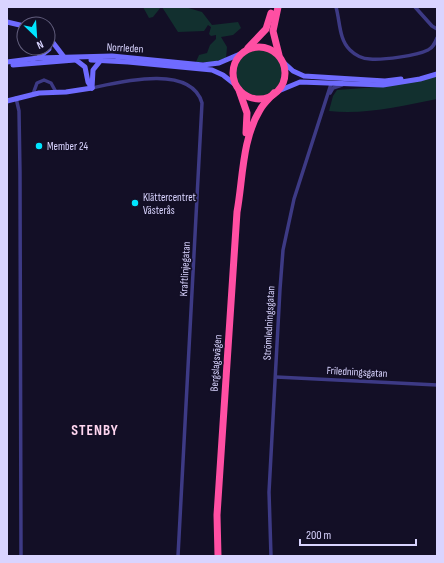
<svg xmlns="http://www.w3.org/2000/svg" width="444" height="563" font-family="'Sofia Sans Condensed',sans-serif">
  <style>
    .green { fill: #12302f }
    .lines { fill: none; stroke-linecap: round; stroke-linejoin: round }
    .street { stroke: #3d3a85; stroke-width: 3.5 }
    .secondary { stroke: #6f6bff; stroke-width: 5 }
    .highway { stroke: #ff4fa3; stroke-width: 7 }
    .poi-dot { fill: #00e5ff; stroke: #130f26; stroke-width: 1.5 }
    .labels { text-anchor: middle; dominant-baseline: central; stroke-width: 3.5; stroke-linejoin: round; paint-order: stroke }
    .street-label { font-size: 11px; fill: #d9d4ff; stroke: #130f26 }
    .poi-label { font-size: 11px; fill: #d9d4ff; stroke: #130f26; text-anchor: start }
    .district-label { font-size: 15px; font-weight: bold; letter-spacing: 1px; fill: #ffd6f0; stroke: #130f26 }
  </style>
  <rect width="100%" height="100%" fill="#130f26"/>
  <g class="green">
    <path d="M143 7H161L153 17 149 18Z"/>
    <path d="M162 7H185L202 12 212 25 238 22 241 28 233 35 221 37 227 47 226 58 213 62H196L199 55 207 53 210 45 216 39V35L211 36 209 34 211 27 208 25 204 31 178 32Z"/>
    <circle cx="259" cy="73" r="23"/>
    <path d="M437 76V99C401 106 365 115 329 111L333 96 337 90 390 86Z"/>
  </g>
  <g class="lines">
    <g class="street">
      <path d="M336 7C340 21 339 40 350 50 355 55 363 59 370 59 383 60 416 56 428 50 433 48 435 43 437 38"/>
      <path d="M415 7 432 26 437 29"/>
      <path d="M92 88C120 82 191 64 202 103L178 556"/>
      <path d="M330 93 333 88 342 85"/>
      <path d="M33 94 37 83 44 80 51 83 56 92"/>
      <path d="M16 98 19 111 20 173 21 556"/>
      <path d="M276 377 437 385"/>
      <path d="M271 556 269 492 280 289 283 250 294 199 331 84"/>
    </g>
    <g class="secondary">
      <path d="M7 22 24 26"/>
      <path d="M48 36 64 57"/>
      <path d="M39 57 49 49 48 41"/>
      <path d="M76 60 85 67 88 82 92 88"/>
      <path d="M91 60 128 62 212 70 223 75 237 86"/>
      <path d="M282 61 293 71 304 76 385 81 401 79"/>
      <path d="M7 62 38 58 112 56 203 65 219 63 240 54"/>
      <path d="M13 65 75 60"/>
      <path d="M92 88 93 70 101 60"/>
      <path d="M276 92 300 82 383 85 420 79 437 74"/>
      <path d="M7 101 39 93 66 92 92 88"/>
    </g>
    <g class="highway">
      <path d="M278 7 273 31 279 55"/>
      <circle cx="259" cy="73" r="26"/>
      <path d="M248 48 266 29 271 13"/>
      <path d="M239 90 247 113 246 133"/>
      <path d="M218 556 217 515 237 212C243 179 242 139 260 110 263 104 269 99 274 93"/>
    </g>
  </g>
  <g class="poi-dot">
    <circle cx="39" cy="146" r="4"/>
    <circle cx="135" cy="203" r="4"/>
  </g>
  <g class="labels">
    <g class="street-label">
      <text transform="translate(125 48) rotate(3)">Norrleden</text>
      <text transform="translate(185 269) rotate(-87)">Kraftlinjegatan</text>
      <text transform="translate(269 323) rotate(-87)">Strömledningsgatan</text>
      <text transform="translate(216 363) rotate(-86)">Bergslagsvägen</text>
      <text transform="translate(357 372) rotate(3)">Friledningsgatan</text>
    </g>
    <g class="poi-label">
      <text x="47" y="146">Member 24</text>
      <text x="143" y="197">Klättercentret<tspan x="143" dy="13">Västerås</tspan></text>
    </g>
    <g class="district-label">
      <text x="95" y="430">STENBY</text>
    </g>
  </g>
  <rect width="444" height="563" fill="none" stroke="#d9d4ff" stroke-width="16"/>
  <g transform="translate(36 36) rotate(155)"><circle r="19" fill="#130f26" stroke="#625e7d"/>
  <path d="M0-3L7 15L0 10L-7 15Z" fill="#00e5ff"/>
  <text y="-6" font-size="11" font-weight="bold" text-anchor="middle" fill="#d9d4ff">N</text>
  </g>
  <path d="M300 539v6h116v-6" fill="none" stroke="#d9d4ff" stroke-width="2"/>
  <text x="306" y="539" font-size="12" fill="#d9d4ff" stroke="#130f26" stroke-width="3" paint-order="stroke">200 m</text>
</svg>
